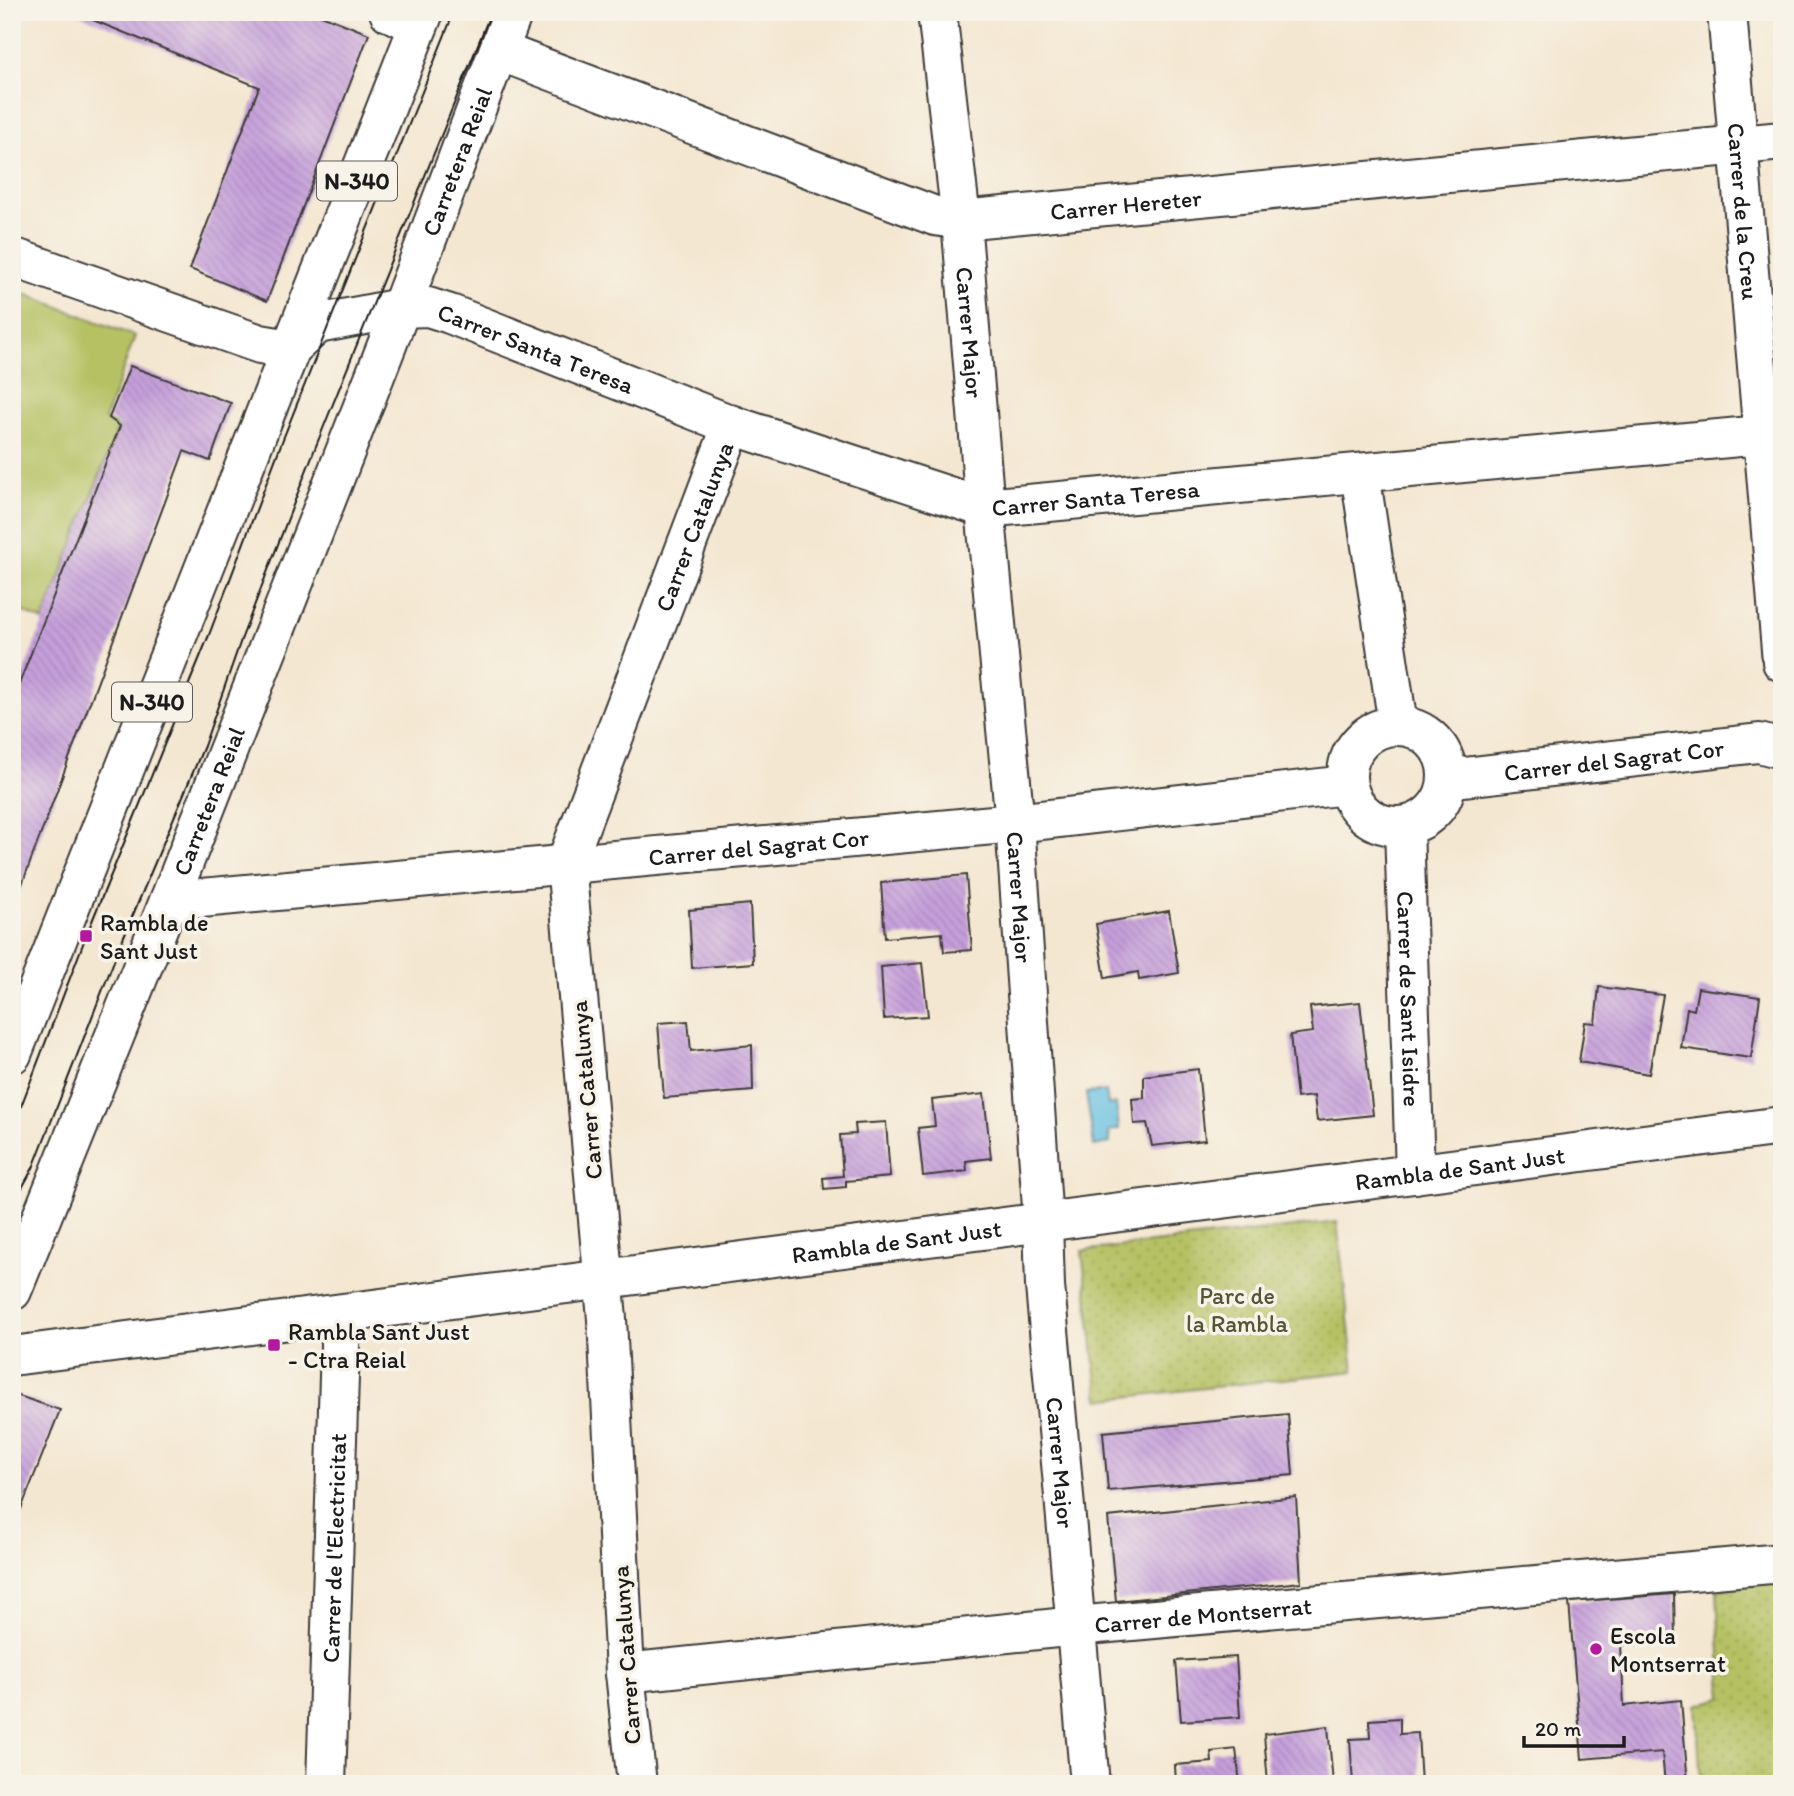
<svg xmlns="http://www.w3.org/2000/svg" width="1794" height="1796" font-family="Itim,sans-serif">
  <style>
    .grass { fill: url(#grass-dots); stroke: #686e40; stroke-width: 2 }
    .garden { fill: #b5c163; stroke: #686e40; stroke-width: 2 }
    .water { fill: #63bfe1; stroke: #406e7e; stroke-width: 2 }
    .building { fill: url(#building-back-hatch) }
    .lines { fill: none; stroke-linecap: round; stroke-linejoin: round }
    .minor-casing { stroke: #3c3a37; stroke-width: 42 }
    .tertiary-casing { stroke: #3c3a37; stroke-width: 42 }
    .primary-casing { stroke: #3c3a37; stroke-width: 42 }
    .minor { stroke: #fff; stroke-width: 38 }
    .tertiary { stroke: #fff; stroke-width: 38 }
    .primary { stroke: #fff; stroke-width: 38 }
    .tram { stroke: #1c1c1c; stroke-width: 2 }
    .poi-dot { fill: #b5179e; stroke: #f7f3e8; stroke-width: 2.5 }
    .labels { text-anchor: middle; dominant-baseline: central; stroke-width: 7; stroke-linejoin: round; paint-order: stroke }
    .shield { fill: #f7f3e8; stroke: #5e5c59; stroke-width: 2 }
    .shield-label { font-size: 23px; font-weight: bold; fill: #1c1c1c }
    .street-label { font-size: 24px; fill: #1c1c1c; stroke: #f7f3e8 }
    .poi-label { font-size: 24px; fill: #1c1c1c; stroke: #f7f3e8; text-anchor: start }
    .park-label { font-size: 24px; fill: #525635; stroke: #f7f3e8 }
  </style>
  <defs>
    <pattern id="grass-dots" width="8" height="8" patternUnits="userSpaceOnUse" patternTransform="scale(1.75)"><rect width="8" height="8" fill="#b5c163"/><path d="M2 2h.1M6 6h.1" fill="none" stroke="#9ba555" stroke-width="1.8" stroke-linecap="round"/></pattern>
    <pattern id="building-back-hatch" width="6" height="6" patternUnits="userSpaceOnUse" patternTransform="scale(1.75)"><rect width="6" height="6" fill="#c59fda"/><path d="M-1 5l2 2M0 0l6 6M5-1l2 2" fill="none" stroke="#a988ba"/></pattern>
  </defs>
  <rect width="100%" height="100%" fill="#f7f3e8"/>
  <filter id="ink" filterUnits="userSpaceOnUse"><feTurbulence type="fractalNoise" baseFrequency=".0143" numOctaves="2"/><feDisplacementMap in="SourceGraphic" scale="14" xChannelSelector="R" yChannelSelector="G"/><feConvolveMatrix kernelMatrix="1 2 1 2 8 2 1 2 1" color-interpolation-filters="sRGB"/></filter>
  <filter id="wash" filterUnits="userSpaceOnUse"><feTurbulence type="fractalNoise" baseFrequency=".00686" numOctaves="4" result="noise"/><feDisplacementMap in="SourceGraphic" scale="28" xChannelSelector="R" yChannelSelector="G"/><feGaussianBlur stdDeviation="1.57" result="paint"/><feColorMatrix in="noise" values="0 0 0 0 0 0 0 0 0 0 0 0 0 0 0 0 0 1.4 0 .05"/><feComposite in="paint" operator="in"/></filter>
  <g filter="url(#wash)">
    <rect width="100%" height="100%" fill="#f4e7d1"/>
    <g class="grass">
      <path d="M1337 1222 1354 1371 1099 1400 1082 1251Z"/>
      <path d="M1782 1580V1784H1740L1739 1782 1701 1784 1696 1705 1722 1698 1717 1590Z"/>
    </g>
    <path class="garden" d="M15 290 135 336 105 419 118 428 43 621 12 607V297Z"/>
    <path class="water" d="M1106 1091 1108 1105 1116 1104 1119 1129 1109 1131 1110 1143 1094 1146 1086 1093Z"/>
    <g id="blocks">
      <g class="building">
        <path d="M73 12H314L369 34 267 301 190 269 259 87Z"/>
        <path d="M130 366 231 403 210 461 184 451 12 911V702L120 426 109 418Z"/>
        <path d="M966 875 972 950 944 952 942 933 885 938 881 883Z"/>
        <path d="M750 904 753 963 692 968 689 910Z"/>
        <path d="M1169 911 1179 973 1139 980 1138 972 1105 978 1096 924Z"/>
        <path d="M922 963 928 1016 884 1019 881 967Z"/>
        <path d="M1599 987 1663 995 1649 1074 1579 1062 1585 1022 1595 1023Z"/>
        <path d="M1698 988 1760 997 1751 1058 1681 1048 1687 1008 1694 1010Z"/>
        <path d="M1360 1002 1373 1115 1317 1121 1314 1096 1297 1098 1290 1035 1313 1032 1310 1007Z"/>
        <path d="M688 1021 691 1051 752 1045 753 1091 664 1098 658 1023Z"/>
        <path d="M1198 1069 1205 1140 1152 1146 1147 1123 1134 1124 1132 1099 1144 1098V1076Z"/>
        <path d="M984 1094 991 1158 966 1161 967 1171 923 1176 918 1128 935 1126 932 1100Z"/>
        <path d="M886 1122 890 1177 846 1181V1187L824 1189 823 1178 843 1176 840 1135 856 1134 855 1124Z"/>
        <path d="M16 1395 60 1410 12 1532V1398Z"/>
        <path d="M1288 1414 1293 1475 1108 1491 1103 1432Z"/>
        <path d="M1296 1497 1301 1582 1116 1601 1108 1517Z"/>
        <path d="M1674 1594 1675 1643 1621 1645 1624 1706 1681 1700 1688 1784H1665L1662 1752 1582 1759 1569 1602Z"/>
        <path d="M1236 1657 1240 1717 1181 1721 1176 1661Z"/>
        <path d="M1400 1718V1734L1418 1733 1421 1784H1353L1350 1739 1370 1738 1369 1720Z"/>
        <path d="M1328 1726 1333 1784H1268L1264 1734Z"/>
        <path d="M1236 1749 1240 1784H1176L1175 1765 1212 1762 1211 1752Z"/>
      </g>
    </g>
  </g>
  <g filter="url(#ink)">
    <use href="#blocks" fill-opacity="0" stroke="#3c3a37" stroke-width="2"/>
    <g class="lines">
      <defs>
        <g id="minor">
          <path d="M389 12 419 24"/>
          <path id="s1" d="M1727 12 1782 662"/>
          <path id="s2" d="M499 51 935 216 961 220 1782 141"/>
          <path id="s3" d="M12 257 260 344 290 349 317 324 401 308 428 307 450 314 732 425 985 508 1782 433"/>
          <path d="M1360 473 1398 725"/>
          <circle cx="1397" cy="776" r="50"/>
          <path id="s4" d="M1447 779 1759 743 1782 749"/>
          <path id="s5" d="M1404 826 1415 1174"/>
          <path id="s6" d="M169 901 1015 823 1347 785"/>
          <path id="s7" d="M625 1673 1076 1626 1782 1563"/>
          <path id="s8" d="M326 1784 341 1314"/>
          <path id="s9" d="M637 1784 625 1673 607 1319 566 863 732 425"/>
        </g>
        <g id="tertiary">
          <path id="s10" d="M937 12 961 220 985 508 1015 823 1043 1222 1045 1286 1090 1784"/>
          <path id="s11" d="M12 1356 1782 1126"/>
        </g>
        <g id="primary">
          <path d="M12 1054 424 12"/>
          <path id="s12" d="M12 1291 169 901 387 345 513 12"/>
        </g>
      </defs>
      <use href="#minor" class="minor-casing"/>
      <use href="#tertiary" class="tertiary-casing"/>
      <use href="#primary" class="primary-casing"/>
      <use href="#minor" class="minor"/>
      <use href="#tertiary" class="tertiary"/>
      <use href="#primary" class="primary"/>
      <g class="tram">
        <path d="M12 1130 86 936 209 635 283 439 454 12"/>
        <path d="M12 1206 33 1168 119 948 204 746 241 640 314 451 491 12"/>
      </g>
    </g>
  </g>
  <g class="poi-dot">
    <rect x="79" y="929" width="14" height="14" rx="3.5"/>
    <rect x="267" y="1338" width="14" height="14" rx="3.5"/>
    <circle cx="1596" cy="1649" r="7"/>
  </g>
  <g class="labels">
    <g class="shield">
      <rect x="317" y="161.5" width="80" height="39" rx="5"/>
      <rect x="112" y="682.5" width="80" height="39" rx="5"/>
    </g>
    <g class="shield-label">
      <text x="357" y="181">N-340</text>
      <text x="152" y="702">N-340</text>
    </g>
    <g class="street-label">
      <text stroke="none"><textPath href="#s12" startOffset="1214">Carretera Reial</textPath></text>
      <text stroke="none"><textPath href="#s2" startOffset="658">Carrer Hereter</textPath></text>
      <text stroke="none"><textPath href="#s1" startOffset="200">Carrer de la Creu</textPath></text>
      <text stroke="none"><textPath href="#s10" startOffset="322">Carrer Major</textPath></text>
      <text stroke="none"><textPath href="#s3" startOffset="558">Carrer Santa Teresa</textPath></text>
      <text stroke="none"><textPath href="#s3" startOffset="1146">Carrer Santa Teresa</textPath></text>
      <text stroke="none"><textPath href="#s9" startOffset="1284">Carrer Catalunya</textPath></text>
      <text stroke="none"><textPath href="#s4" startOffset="168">Carrer del Sagrat Cor</textPath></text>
      <text stroke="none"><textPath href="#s12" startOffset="528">Carretera Reial</textPath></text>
      <text stroke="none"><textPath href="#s6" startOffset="592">Carrer del Sagrat Cor</textPath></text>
      <text stroke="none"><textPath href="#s10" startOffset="889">Carrer Major</textPath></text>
      <text stroke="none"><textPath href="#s5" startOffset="173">Carrer de Sant Isidre</textPath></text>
      <text transform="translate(586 1090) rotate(-95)">Carrer Catalunya</text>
      <text stroke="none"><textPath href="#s11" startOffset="1460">Rambla de Sant Just</textPath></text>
      <text stroke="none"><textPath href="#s11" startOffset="892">Rambla de Sant Just</textPath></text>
      <text stroke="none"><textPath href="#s10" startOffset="1456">Carrer Major</textPath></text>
      <text stroke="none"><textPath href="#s8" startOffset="236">Carrer de l'Electricitat</textPath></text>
      <text stroke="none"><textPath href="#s7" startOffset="581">Carrer de Montserrat</textPath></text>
      <text transform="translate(626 1655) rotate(-94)">Carrer Catalunya</text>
    </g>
    <g class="poi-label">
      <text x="100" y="922">Rambla de<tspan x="100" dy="28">Sant Just</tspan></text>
      <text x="288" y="1331">Rambla Sant Just<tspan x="288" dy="28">- Ctra Reial</tspan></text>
      <text x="1610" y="1635">Escola<tspan x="1610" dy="28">Montserrat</tspan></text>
    </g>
    <g class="park-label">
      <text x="1237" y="1295">Parc de<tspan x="1237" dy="28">la Rambla</tspan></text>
    </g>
  </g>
  <rect width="1794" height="1796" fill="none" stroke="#f7f3e8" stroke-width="42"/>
  <path d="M1524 1736v10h100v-10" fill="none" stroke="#1c1c1c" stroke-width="3.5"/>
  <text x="1535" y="1736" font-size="21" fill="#1c1c1c" stroke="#f7f3e8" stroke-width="5" paint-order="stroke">20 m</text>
</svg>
